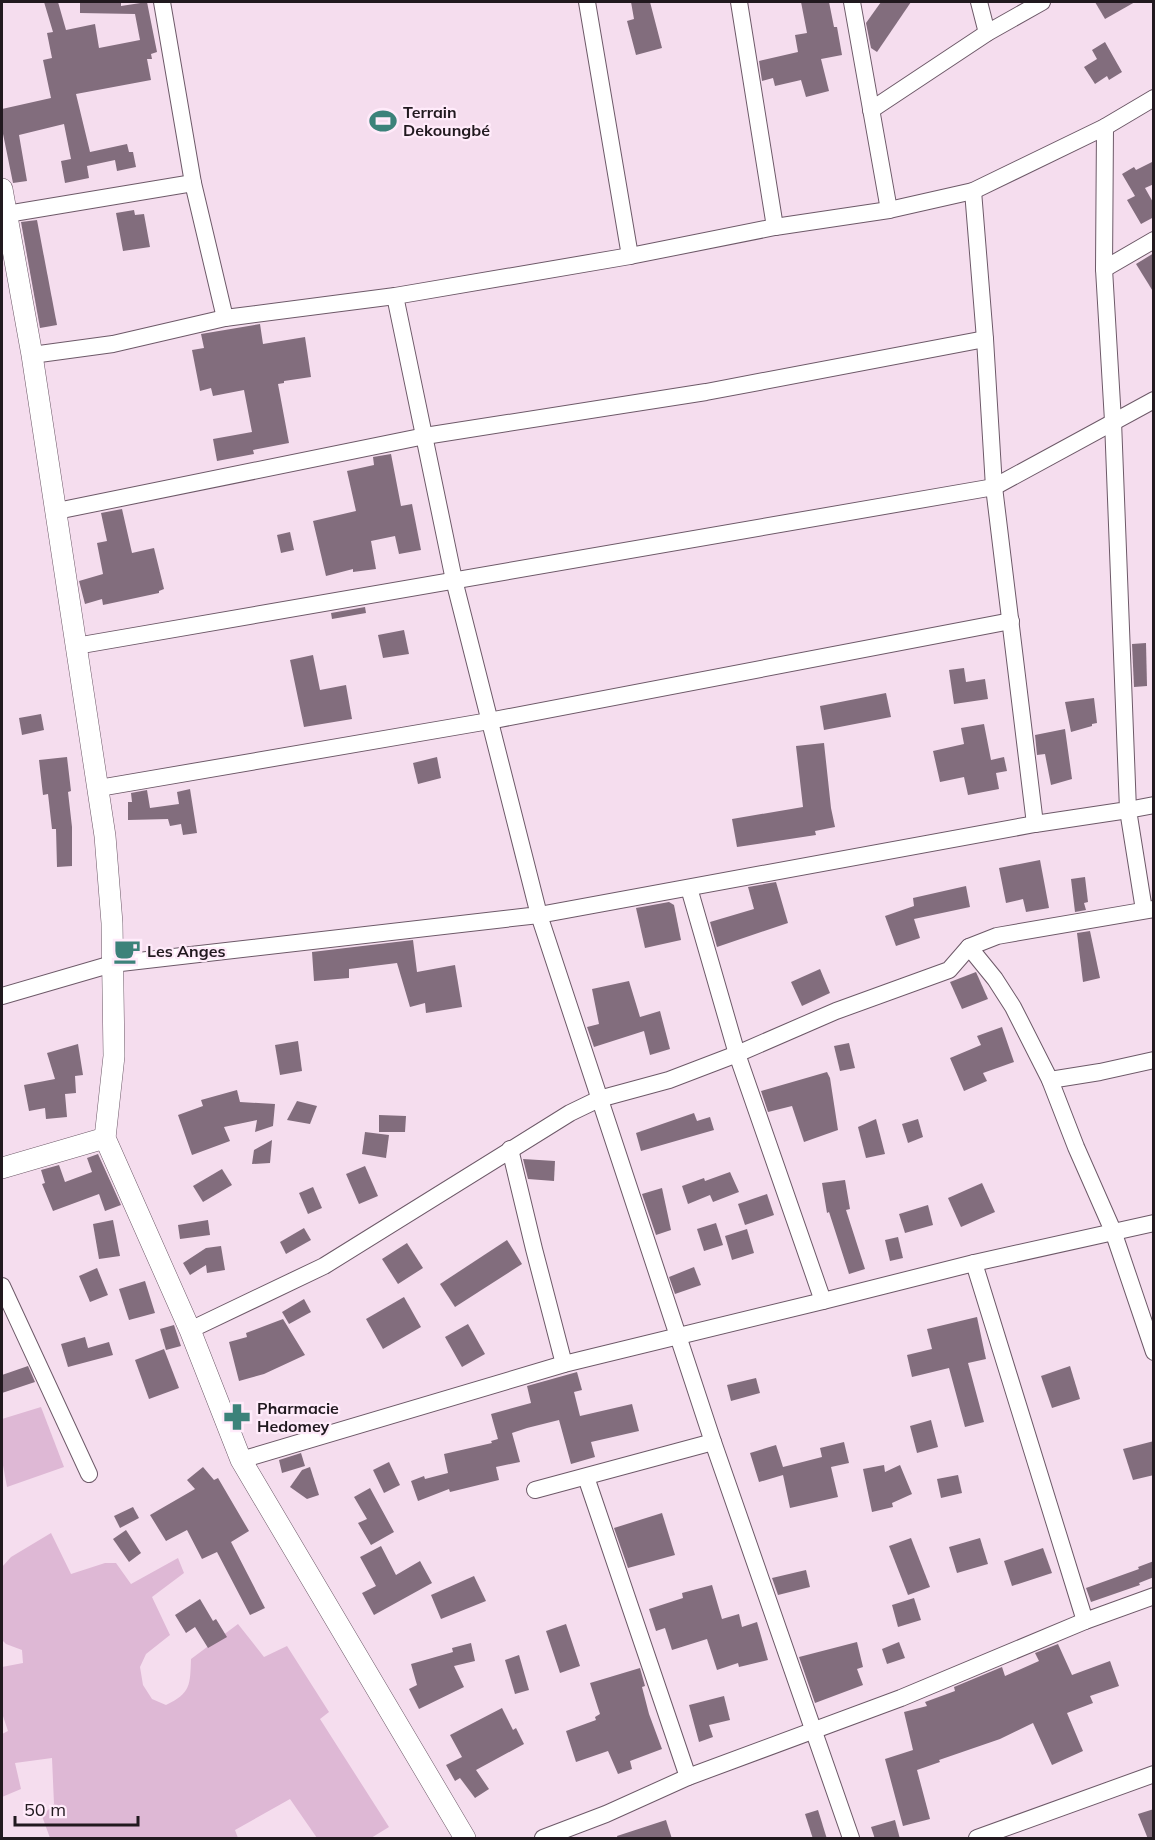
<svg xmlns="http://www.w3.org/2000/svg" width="1155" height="1840" font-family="Mulish,sans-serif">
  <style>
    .green { fill: #deb8d5 }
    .building { fill: #826d7d }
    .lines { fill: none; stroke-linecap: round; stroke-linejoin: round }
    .minor-casing { stroke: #6d5968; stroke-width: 18 }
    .tertiary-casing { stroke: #6d5968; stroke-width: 22 }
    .minor { stroke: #fff; stroke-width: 16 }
    .tertiary { stroke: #fff; stroke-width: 21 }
    .labels { text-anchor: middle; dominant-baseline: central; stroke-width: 4.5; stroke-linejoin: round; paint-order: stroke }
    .poi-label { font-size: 16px; font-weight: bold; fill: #21191f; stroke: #ffebfa; text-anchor: start }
  </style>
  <rect width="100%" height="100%" fill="#f5ddee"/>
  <g class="green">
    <path d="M41 1407 64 1467 7 1487 2 1460V1419Z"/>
    <path d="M51 1533 71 1574 105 1563H116L131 1584 178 1558 184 1573 152 1597 170 1635 146 1654 140 1667 143 1685 152 1699 166 1705C191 1693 190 1685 191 1659L238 1624 264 1657 287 1646 329 1712 320 1719 389 1827 371 1838H317L290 1799 235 1830 238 1838H50L42 1816 54 1804 52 1758 15 1763 21 1789 2 1797V1734L8 1731 2 1713V1667L23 1663 22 1650 6 1644 2 1640V1567L11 1557Z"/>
  </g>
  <g class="building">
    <path d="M44 2H58L66 30 95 24 99 48 140 40 135 14 80 13V2H121V6L147 2 157 52 151 54 152 59H147L151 80 76 94 90 152 127 144 129 152H133L136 167 117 171 115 160 87 166 89 178 65 183 61 161 71 159 64 124 19 135 27 181 13 183 2 129V109L51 98 43 60 52 58 47 33 53 32Z"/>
    <path d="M631 2H650L662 48 636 55 627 21 634 19Z"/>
    <path d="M801 2H829L834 27H837L842 55 821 59 829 91 806 97 801 80 775 86 773 78 762 81 759 61 798 52 795 35 807 33Z"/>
    <path d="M881 2H911L877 52 871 48 866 23Z"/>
    <path d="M1095 2H1135L1105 19Z"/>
    <path d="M1105 42 1122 72 1109 80 1107 76 1095 84 1084 67 1097 59 1092 50Z"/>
    <path d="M1154 161V184L1145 188 1154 204V217L1141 224 1127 200 1135 196 1122 174 1134 167 1136 170Z"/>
    <path d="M134 210 135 215 144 214 150 247 123 251 116 213Z"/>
    <path d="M37 220 57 325 40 328 21 222Z"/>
    <path d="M1154 253V293L1136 264Z"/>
    <path d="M260 324 263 344 305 337 311 377 284 381V383L278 384 289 443 253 450 254 454 217 461 213 439 252 432 244 390 213 396 211 388 200 391 192 350 204 348 201 334Z"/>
    <path d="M391 454 401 506 412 504 421 550 399 554 395 536 371 541 376 569 353 572V569L326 576 313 521 356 511 347 471 374 465 373 457Z"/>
    <path d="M122 509 132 553 154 548 164 589 159 591V593L103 605 102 599 85 604 79 581 103 574 97 543 107 541 101 513Z"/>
    <path d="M290 532 294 550 281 553 277 535Z"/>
    <path d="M365 607 366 613 332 619 331 613Z"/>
    <path d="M404 630 409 654 383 658 378 635Z"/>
    <path d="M1146 643 1147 686 1134 687 1132 644Z"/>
    <path d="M313 655 320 690 346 685 352 719 304 727 290 660Z"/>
    <path d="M964 668 966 682 985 679 988 699 954 704 949 670Z"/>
    <path d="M886 693 891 717 824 730 820 706Z"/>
    <path d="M1094 698 1097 723 1092 724V726L1071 732 1065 702Z"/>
    <path d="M41 714 44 730 22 735 19 718Z"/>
    <path d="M984 724 991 760 1004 757 1007 771 996 773 999 789 968 795 964 777 940 782 933 751 964 744 961 728Z"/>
    <path d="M1065 729 1072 779 1051 785 1045 754 1037 755 1035 735Z"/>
    <path d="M824 743 831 808 835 827 815 831 816 835 737 847 732 819 803 807 796 746Z"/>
    <path d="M67 757 71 791 68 792 72 827V866L57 867 56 829H52L48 794 43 795 39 760Z"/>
    <path d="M437 757 441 778 418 784 413 763Z"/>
    <path d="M190 789 197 833 183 835 181 824 170 826 168 819 128 820V802H132L131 793 147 790 150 808 179 804 177 792Z"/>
    <path d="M1040 860 1049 908 1026 912 1023 899 1006 903 999 868Z"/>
    <path d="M1085 877 1088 902 1084 903 1086 910 1075 912 1071 879Z"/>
    <path d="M776 882 788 923 717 947 710 922 754 909 748 887Z"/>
    <path d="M966 886 970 907 914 919 920 938 896 946 885 916 914 906 913 898Z"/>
    <path d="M669 902 674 905 681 940 645 948 636 908Z"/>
    <path d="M1090 931 1100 978 1083 982 1077 933Z"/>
    <path d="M413 940 417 972 455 965 462 1007 426 1013 425 1003 410 1007 397 963 349 969V978L314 981 312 952Z"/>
    <path d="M820 969 830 993 802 1006 791 982Z"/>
    <path d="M976 972 988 999 962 1009 950 982Z"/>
    <path d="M629 981 640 1017 660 1011 670 1049 650 1055 644 1031 594 1047 587 1027 599 1024 592 989Z"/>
    <path d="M1002 1027 1014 1062 983 1073 987 1081 964 1091 950 1058 981 1045 977 1036Z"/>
    <path d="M298 1041 302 1071 280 1075 275 1045Z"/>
    <path d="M849 1043 855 1068 840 1071 834 1046Z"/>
    <path d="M78 1044 83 1075 75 1076 76 1093 65 1094 67 1117 46 1119 45 1108 29 1111 24 1085 55 1079 47 1053Z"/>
    <path d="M827 1072 830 1078 838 1130 804 1142 792 1106 768 1112 761 1091Z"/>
    <path d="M237 1090 240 1102 275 1104 273 1126 255 1132 257 1120 224 1127 230 1141 192 1155 178 1115 203 1106 201 1100Z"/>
    <path d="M297 1101 317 1106 310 1124 287 1120Z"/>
    <path d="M694 1113 697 1121 710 1117 714 1130 641 1151 636 1133Z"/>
    <path d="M379 1115 406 1116 405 1132H379Z"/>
    <path d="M876 1119 885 1154 866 1158 858 1127Z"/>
    <path d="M918 1119 923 1137 908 1143 902 1124Z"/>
    <path d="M365 1132 389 1135 386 1158 362 1154Z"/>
    <path d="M272 1140 270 1163 252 1164 254 1150Z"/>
    <path d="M98 1154 121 1205 105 1211 99 1194 53 1211 42 1184 45 1183 41 1170 59 1165 65 1182 92 1172 87 1158Z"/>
    <path d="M523 1159 555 1161 554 1181 528 1179Z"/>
    <path d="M365 1166 378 1196 359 1204 346 1174Z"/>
    <path d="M222 1169 232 1185 203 1202 193 1186Z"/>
    <path d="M730 1172 739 1192 713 1202 710 1195 688 1204 682 1186 704 1178 705 1181Z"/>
    <path d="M845 1180 850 1209 846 1210 865 1269 849 1274 829 1212 827 1213 822 1183Z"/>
    <path d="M982 1183 995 1212 961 1227 948 1198Z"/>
    <path d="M313 1187 322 1208 308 1214 299 1193Z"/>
    <path d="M662 1188 671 1230 656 1235 642 1194Z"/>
    <path d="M767 1194 774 1215 745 1225 738 1204Z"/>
    <path d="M928 1205 933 1225 905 1233 899 1214Z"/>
    <path d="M113 1220 120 1256 99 1259 93 1224Z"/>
    <path d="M208 1220 210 1235 180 1239 178 1225Z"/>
    <path d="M716 1223 723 1245 704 1251 697 1229Z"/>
    <path d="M304 1228 311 1240 286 1254 280 1242Z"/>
    <path d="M747 1229 754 1253 732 1260 725 1236Z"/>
    <path d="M898 1237 903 1258 890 1261 885 1240Z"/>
    <path d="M507 1240 522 1264 455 1307 440 1284Z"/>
    <path d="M407 1243 423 1268 398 1284 382 1259Z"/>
    <path d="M221 1246 225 1270 207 1273 206 1265 190 1275 183 1263 206 1248Z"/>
    <path d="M694 1267 701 1285 675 1294 669 1277Z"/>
    <path d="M97 1268 108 1295 90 1302 79 1276Z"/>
    <path d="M145 1281 155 1313 129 1320 119 1289Z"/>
    <path d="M404 1297 421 1327 383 1349 366 1319Z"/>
    <path d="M304 1299 311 1312 289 1324 282 1312Z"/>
    <path d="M977 1317 986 1359 968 1363 984 1422 965 1427 949 1368 912 1377 907 1355 932 1349 927 1329Z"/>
    <path d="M283 1319 305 1355 264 1374 239 1381 229 1342 247 1337 246 1333Z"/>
    <path d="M468 1324 485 1354 462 1367 445 1337Z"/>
    <path d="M174 1325 181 1346 166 1350 160 1329Z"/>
    <path d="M85 1337 88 1348 109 1342 113 1355 68 1367 61 1344Z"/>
    <path d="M164 1349 179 1388 149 1399 135 1360Z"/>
    <path d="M28 1366 35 1382 2 1393V1375Z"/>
    <path d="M1070 1366 1080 1399 1052 1408 1041 1376Z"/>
    <path d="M577 1372 582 1390 574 1392 580 1416 632 1404 639 1431 591 1442 595 1457 571 1464 559 1420 527 1428 512 1433 520 1462 496 1467 499 1480 450 1492 449 1489 418 1501 411 1481 424 1476 425 1479 448 1473 444 1454 492 1443 491 1441 498 1439 491 1414 531 1403 527 1386Z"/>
    <path d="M756 1378 760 1393 731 1401 727 1385Z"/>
    <path d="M931 1420 938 1447 917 1453 910 1426Z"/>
    <path d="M1154 1441V1475L1133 1480 1123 1449Z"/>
    <path d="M844 1442 849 1463 831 1467 838 1497 790 1508 783 1475 759 1482 750 1453 776 1445 783 1467 822 1457 820 1448Z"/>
    <path d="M301 1453 305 1466 282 1473 279 1460Z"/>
    <path d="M389 1462 400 1485 384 1493 373 1470Z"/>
    <path d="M884 1465 885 1472 900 1465 912 1494 892 1503 893 1507 872 1512 863 1469Z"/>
    <path d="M203 1467 214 1480 218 1478 249 1531 231 1542 265 1608 250 1615 217 1552 202 1559 187 1530 166 1541 150 1515 195 1489 187 1480Z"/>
    <path d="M310 1467 319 1495 307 1499 290 1487 302 1470Z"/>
    <path d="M958 1475 962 1493 941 1498 937 1479Z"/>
    <path d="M370 1488 394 1532 371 1545 358 1523 367 1519 354 1497Z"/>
    <path d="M133 1507 139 1518 120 1528 114 1516Z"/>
    <path d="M662 1513 675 1555 628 1568 614 1528Z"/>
    <path d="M126 1530 141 1553 129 1562 113 1539Z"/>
    <path d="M911 1538 930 1587 908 1595 889 1546Z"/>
    <path d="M980 1538 988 1564 957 1573 949 1547Z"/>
    <path d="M381 1546 396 1575 420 1561 432 1583 374 1615 362 1593 376 1586 360 1557Z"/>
    <path d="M1043 1548 1052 1573 1012 1586 1004 1561Z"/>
    <path d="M1154 1561V1577L1139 1583 1140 1585 1091 1602 1086 1588 1139 1569 1138 1567Z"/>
    <path d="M806 1570 810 1587 778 1595 772 1578Z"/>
    <path d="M474 1576 486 1601 441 1619 431 1595Z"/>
    <path d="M712 1585 722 1619 739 1614 742 1627 757 1622 768 1660 739 1667 738 1663 717 1670 707 1639 672 1650 665 1628 656 1631 649 1609 683 1598 682 1593Z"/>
    <path d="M914 1598 921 1620 898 1627 892 1605Z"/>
    <path d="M200 1599 213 1621 216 1619 227 1637 208 1648 195 1627 186 1633 175 1615Z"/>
    <path d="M566 1624 580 1666 560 1673 546 1631Z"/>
    <path d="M857 1642 863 1667 857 1669 863 1685 815 1703 799 1657Z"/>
    <path d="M899 1642 905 1658 887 1664 882 1649Z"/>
    <path d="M471 1643 475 1661 454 1666 464 1687 419 1709 409 1689 417 1685 411 1664 453 1652 452 1648Z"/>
    <path d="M1058 1644 1072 1675 1110 1661 1119 1686 1090 1696 1093 1703 1067 1713 1083 1751 1052 1765 1033 1723 1000 1739 939 1760 940 1762 917 1770 930 1819 903 1826 885 1759 913 1750 904 1712 927 1706 925 1702 955 1691 954 1687 1002 1667 1005 1676 1039 1661 1035 1653Z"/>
    <path d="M519 1655 529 1690 515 1694 505 1660Z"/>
    <path d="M640 1668 645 1686 642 1687 649 1714 662 1749 630 1761 632 1769 618 1774 608 1751 576 1762 566 1731 596 1720 595 1717 600 1714 590 1683Z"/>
    <path d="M724 1696 730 1720 709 1725 713 1737 699 1742 689 1705Z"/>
    <path d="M502 1708 513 1730 516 1728 524 1744 476 1770 489 1789 475 1798 460 1778 455 1781 446 1765 462 1757 450 1735Z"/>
    <path d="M1154 1809V1839H1148L1138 1814Z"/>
    <path d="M818 1810 827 1839H813L805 1814Z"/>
    <path d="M666 1820 672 1839H618L617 1836Z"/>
    <path d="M895 1820 900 1839H875L871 1827Z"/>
  </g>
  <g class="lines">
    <defs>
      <g id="minor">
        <path d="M162 2 193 183 225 318"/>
        <path d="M587 2 630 256"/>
        <path d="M739 2 775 227"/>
        <path d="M852 2 889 210"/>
        <path d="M979 2 987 33"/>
        <path d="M871 110 987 33 1042 2"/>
        <path d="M973 191 985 339 994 487 1035 824"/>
        <path d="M7 214 193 183"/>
        <path d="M1104 269 1154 240"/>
        <path d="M32 355 113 344 225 318 395 296 630 256 775 227 889 210 973 191 1105 127 1154 98"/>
        <path d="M57 511 425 436 706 392 985 339"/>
        <path d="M76 646 994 487 1154 400"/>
        <path d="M99 788 489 721 1011 621"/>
        <path d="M689 888 737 1054 823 1301"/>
        <path d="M1144 910 1128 810 1154 805"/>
        <path d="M969 947 995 979 1013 1007 1050 1080 1076 1147 1113 1231 1154 1352"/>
        <path d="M2 996 112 964 539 915 454 580 395 296"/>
        <path d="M1050 1080 1100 1072 1154 1060"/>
        <path d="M510 1149 534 1249 564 1364"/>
        <path d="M974 1263 1085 1621"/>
        <path d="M2 1286 89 1474"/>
        <path d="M190 1330 324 1266 570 1113 599 1099 669 1080 737 1054 836 1011 949 970 969 947 997 936 1154 909"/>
        <path d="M241 1460 564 1364 823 1301 974 1263 1154 1223"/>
        <path d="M586 1477 688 1777"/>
        <path d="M535 1490 713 1442"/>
        <path d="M543 1838 606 1814 688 1777 901 1698 1085 1621 1154 1596"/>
        <path d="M851 1838 713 1442 539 915 1035 824 1128 810 1113 421 1104 269 1105 127"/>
        <path d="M977 1838 1154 1774"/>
      </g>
      <g id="tertiary">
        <path d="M2 189 32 355 105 836 112 923 114 1056 105 1138 190 1330 241 1460 465 1838"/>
        <path d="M2 1168 105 1138"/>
      </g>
    </defs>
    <use href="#minor" class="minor-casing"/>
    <use href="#tertiary" class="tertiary-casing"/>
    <use href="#minor" class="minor"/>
    <use href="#tertiary" class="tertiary"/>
  </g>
  <defs>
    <symbol id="stadium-bare" viewBox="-9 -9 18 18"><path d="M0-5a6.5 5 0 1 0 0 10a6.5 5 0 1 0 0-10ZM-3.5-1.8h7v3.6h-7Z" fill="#3c827a" stroke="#ffebfa" stroke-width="2.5" paint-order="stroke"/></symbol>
    <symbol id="cafe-bare" viewBox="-9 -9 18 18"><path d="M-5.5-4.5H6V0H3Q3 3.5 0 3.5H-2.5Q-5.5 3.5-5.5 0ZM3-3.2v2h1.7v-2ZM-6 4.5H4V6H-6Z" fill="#3c827a" stroke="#ffebfa" stroke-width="2.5" paint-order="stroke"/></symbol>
    <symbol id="pharmacy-bare" viewBox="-9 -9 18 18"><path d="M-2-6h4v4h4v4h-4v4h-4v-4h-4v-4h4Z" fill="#3c827a" stroke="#ffebfa" stroke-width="2.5" paint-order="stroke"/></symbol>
  </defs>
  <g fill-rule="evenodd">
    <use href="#stadium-bare" x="364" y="102" width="38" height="38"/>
    <use href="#cafe-bare" x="108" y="932" width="38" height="38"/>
    <use href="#pharmacy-bare" x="218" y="1398" width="38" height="38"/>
  </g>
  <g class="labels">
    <g class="poi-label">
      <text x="403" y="112">Terrain<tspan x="403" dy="18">Dekoungbé</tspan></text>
      <text x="147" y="951">Les Anges</text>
      <text x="257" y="1408">Pharmacie<tspan x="257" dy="18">Hedomey</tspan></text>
    </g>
  </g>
  <rect width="1155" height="1840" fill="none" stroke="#21191f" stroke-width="6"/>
  <path d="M15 1816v9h123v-9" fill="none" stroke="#21191f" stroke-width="3"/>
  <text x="24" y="1816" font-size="18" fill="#21191f" stroke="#ffebfa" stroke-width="4.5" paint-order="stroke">50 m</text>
</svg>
